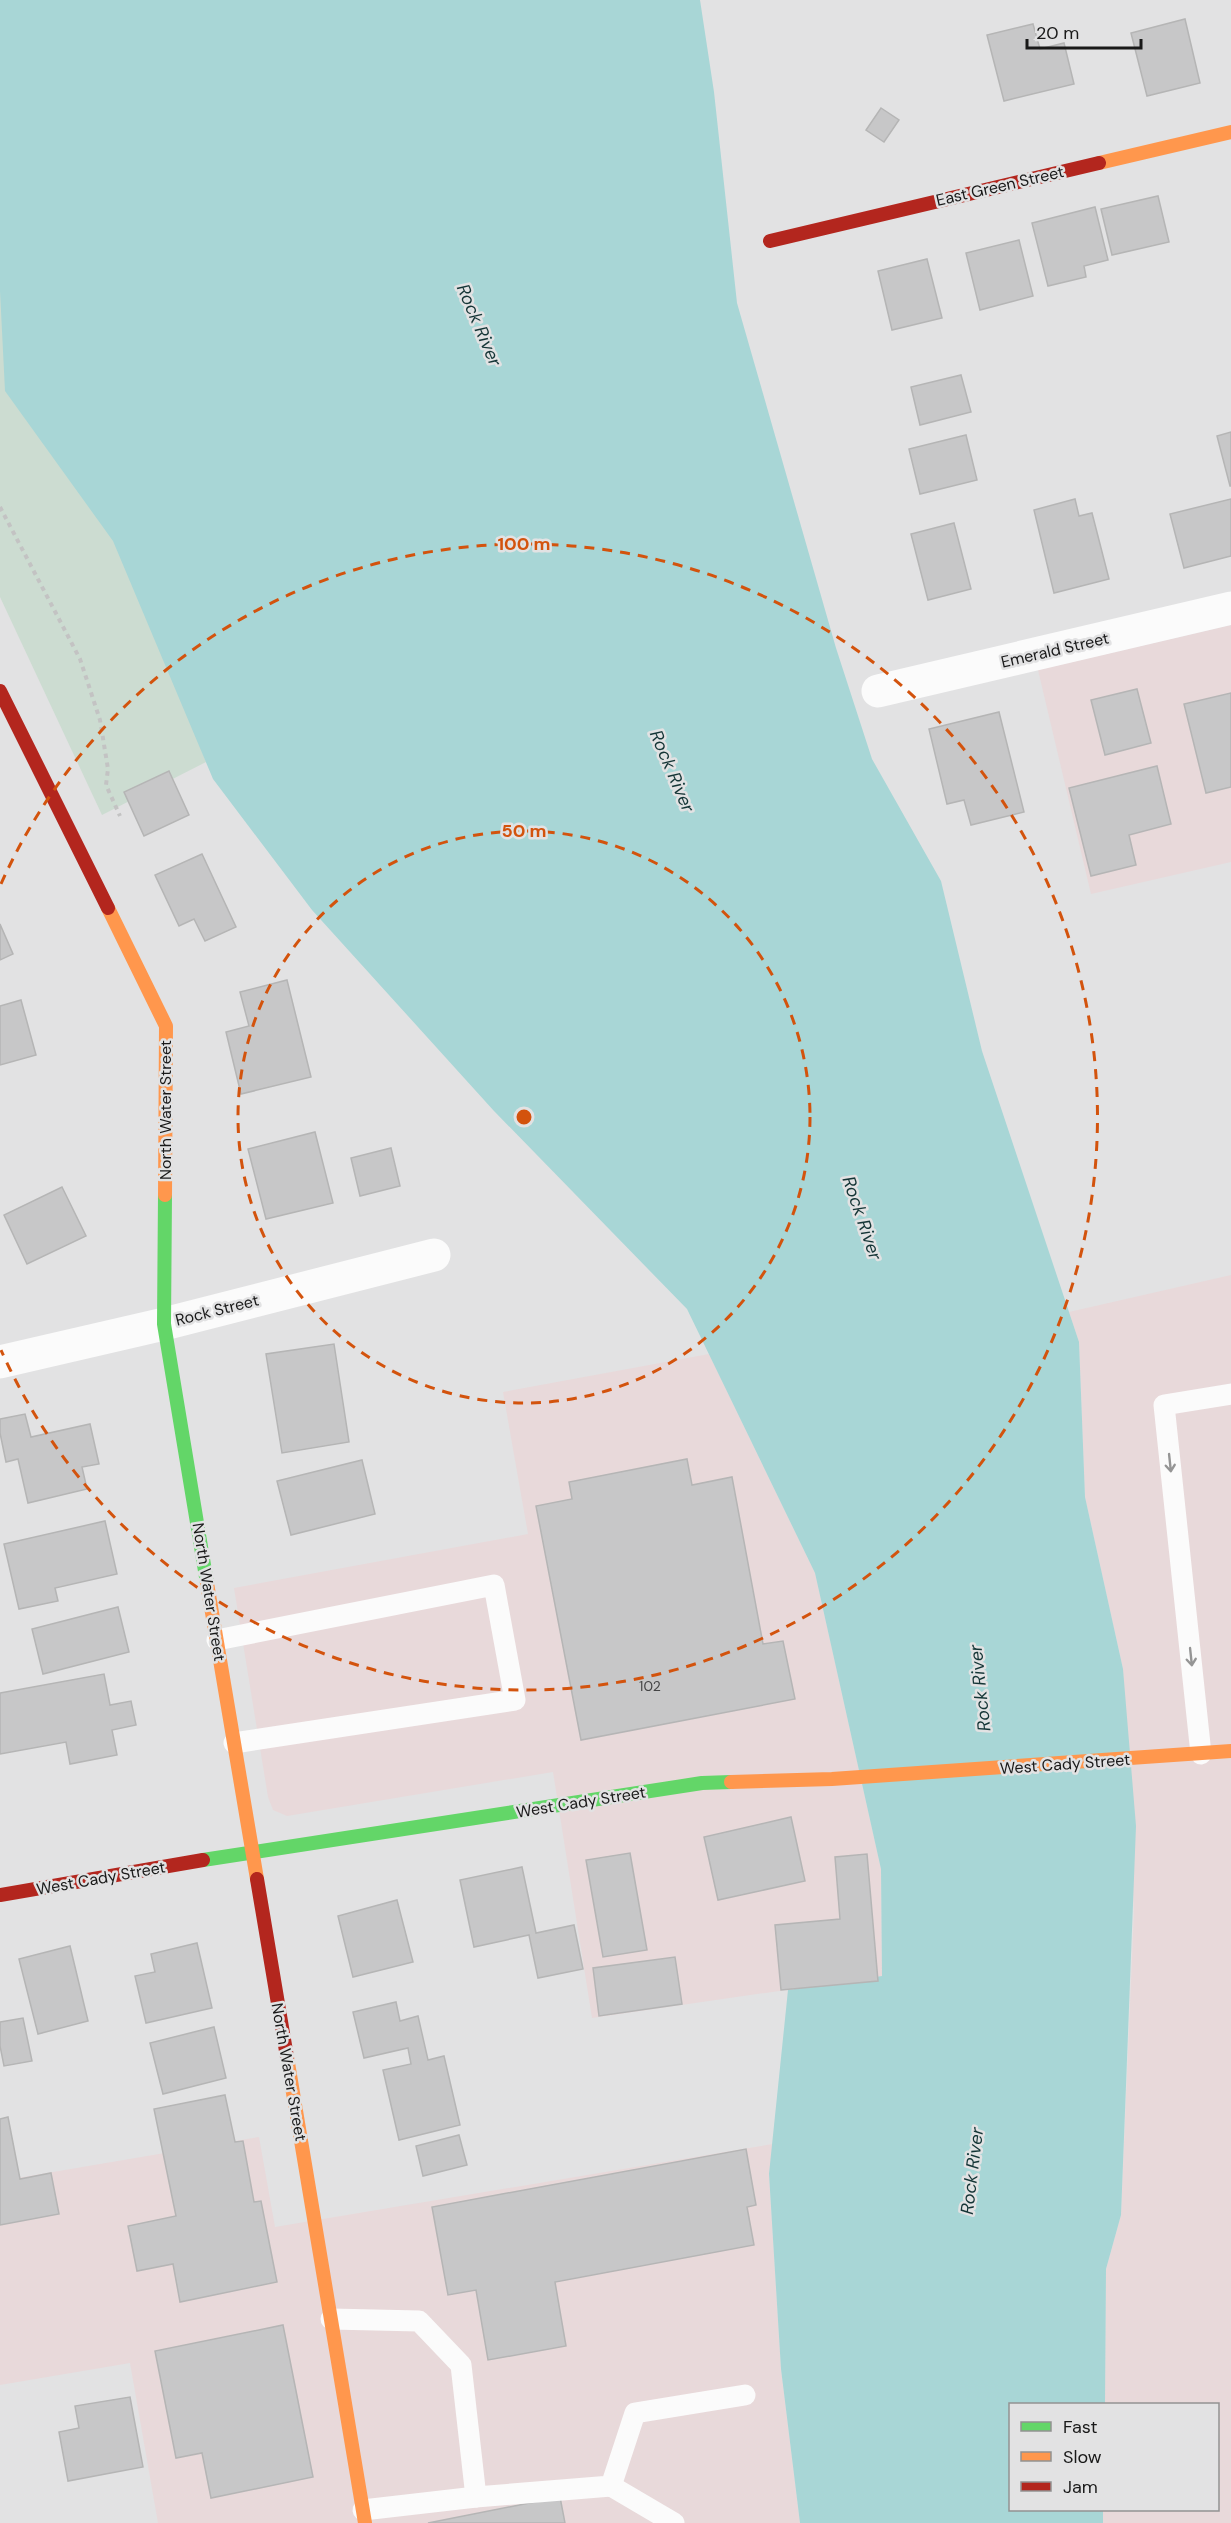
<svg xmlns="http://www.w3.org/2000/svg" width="1231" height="2523" font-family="'DM Sans',sans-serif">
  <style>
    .commercial { fill: #e8d9da }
    .green { fill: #ccdcd1 }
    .water { fill: #a8d6d6 }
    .building { fill: #c7c7c8; stroke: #b5b5b5; stroke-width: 1.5 }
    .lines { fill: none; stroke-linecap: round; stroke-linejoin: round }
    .path { stroke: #c3c3c3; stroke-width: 4; stroke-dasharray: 4.5 4.5; stroke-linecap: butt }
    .lane { stroke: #fbfbfb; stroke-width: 21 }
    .street { stroke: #fbfbfb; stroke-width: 33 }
    .fast { stroke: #63d668; stroke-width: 14 }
    .slow { stroke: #ff974d; stroke-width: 14 }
    .jam { stroke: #b3261e; stroke-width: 14 }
    .oneway { stroke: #959595 }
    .ring { fill: none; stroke: #d3530d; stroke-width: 3; stroke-dasharray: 10 8 }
    .labels { text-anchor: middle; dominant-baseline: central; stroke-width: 5; stroke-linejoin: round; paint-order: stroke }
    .number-label { font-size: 14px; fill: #444445 }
    .street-label { font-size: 16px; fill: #191919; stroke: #e2e2e3 }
    .water-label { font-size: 18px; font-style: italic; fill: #143536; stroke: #e2e2e3 }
    .centre { fill: #d3530d; stroke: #e2e2e3; stroke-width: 3 }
    .ring-label { font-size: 18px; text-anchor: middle; font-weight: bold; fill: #d3530d; stroke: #e2e2e3; stroke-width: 5; stroke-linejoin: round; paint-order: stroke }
  </style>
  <rect width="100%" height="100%" fill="#e2e2e3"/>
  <g class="commercial">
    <path d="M1231 625V862L1091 894 1038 670Z"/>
    <path d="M1231 1275V2523H1103V2510H1218V2404H1105L1106 2269 1121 2215 1134 1912 1123 1669 1085 1497 1079 1342 1069 1312Z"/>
    <path d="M709 1354 815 1573 881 1869 882 1976 592 2018 553 1772 287 1816 273 1810 268 1797 234 1588 528 1534 503 1392Z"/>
    <path d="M259 2137 275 2227 773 2144 769 2174 781 2369 800 2523H158L130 2363 0 2385V2181Z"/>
  </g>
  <path class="green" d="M0 221 206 762 102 815 0 597Z"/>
  <path class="water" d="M0 0H700L714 92 737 303 836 648 872 759 941 881 982 1051 1079 1342 1085 1497 1123 1669 1136 1826 1121 2215 1106 2269 1105 2404H1010V2510H1103V2523H800L781 2369 769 2174 788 1990 882 1976 881 1869 815 1573 687 1309 494 1111 312 910 213 779 113 541 5 391 0 291Z"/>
  <g class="building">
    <path d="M1185 19 1200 83 1147 96 1131 33Z"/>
    <path d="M1033 24 1040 49 1064 43 1074 84 1004 101 987 35Z"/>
    <path d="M881 108 899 120 884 142 866 130Z"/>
    <path d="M1158 196 1169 242 1112 255 1101 209Z"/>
    <path d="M1095 207 1108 260 1084 266 1086 277 1048 286 1032 223Z"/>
    <path d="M1019 240 1033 296 980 310 966 253Z"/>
    <path d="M927 259 942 318 892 330 878 271Z"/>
    <path d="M961 375 971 412 920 425 911 387Z"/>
    <path d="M1231 432V486H1230L1217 436Z"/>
    <path d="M966 435 977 480 920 494 909 449Z"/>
    <path d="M1075 499 1079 516 1092 513 1109 579 1054 593 1034 510Z"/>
    <path d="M1231 499V556L1184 568 1170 514Z"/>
    <path d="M954 523 971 589 928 600 911 534Z"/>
    <path d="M1137 689 1151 743 1105 755 1091 700Z"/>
    <path d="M1231 693V787L1206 793 1184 704Z"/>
    <path d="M999 712 1024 812 971 825 964 800 947 804 929 729Z"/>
    <path d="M1157 766 1171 824 1129 835 1136 865 1091 876 1069 788Z"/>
    <path d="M169 771 189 815 144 836 124 792Z"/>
    <path d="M202 854 236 927 205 941 194 919 179 926 155 875Z"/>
    <path d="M0 924 13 954 0 960Z"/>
    <path d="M287 980 311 1077 241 1094 226 1032 249 1026 240 992Z"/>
    <path d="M21 1000 36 1055 0 1065V1006Z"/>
    <path d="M315 1132 333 1203 266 1219 248 1149Z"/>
    <path d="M391 1148 400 1186 360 1196 351 1158Z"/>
    <path d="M62 1187 86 1236 27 1264 4 1215Z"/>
    <path d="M334 1344 349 1442 282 1453 266 1354Z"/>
    <path d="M25 1414 31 1437 90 1424 99 1464 82 1467 87 1489 28 1503 18 1459 6 1462 0 1433V1419Z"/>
    <path d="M687 1459 692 1485 732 1477 763 1644 783 1641 795 1699 581 1740 536 1506 572 1499 569 1482Z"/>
    <path d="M362 1460 375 1514 291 1535 277 1481Z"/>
    <path d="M105 1521 117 1574 55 1588 58 1601 19 1609 4 1544Z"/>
    <path d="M118 1607 129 1652 43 1674 32 1629Z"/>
    <path d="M104 1674 110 1705 131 1701 136 1725 112 1730 117 1755 70 1764 66 1742 0 1754V1693Z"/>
    <path d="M791 1817 805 1881 718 1900 704 1837Z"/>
    <path d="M630 1853 647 1950 603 1957 586 1860Z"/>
    <path d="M867 1854 878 1981 781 1990 775 1925 840 1919 835 1857Z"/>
    <path d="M522 1867 536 1933 574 1925 583 1969 538 1978 529 1935 474 1947 460 1880Z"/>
    <path d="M397 1900 413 1962 353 1977 338 1916Z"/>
    <path d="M197 1943 212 2008 146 2023 135 1976 155 1972 151 1954Z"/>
    <path d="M70 1946 88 2021 38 2034 19 1959Z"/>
    <path d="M675 1957 682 2004 599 2016 593 1968Z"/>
    <path d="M396 2002 400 2021 418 2016 428 2060 444 2056 460 2125 399 2140 383 2070 411 2064 408 2048 364 2058 353 2012Z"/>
    <path d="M23 2018 32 2061 4 2066 0 2046V2022Z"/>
    <path d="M214 2027 226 2078 163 2094 150 2043Z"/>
    <path d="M225 2095 235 2142 243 2141 254 2202 261 2201 277 2282 180 2302 173 2264 137 2271 128 2226 176 2216 154 2109Z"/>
    <path d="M8 2117 20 2179 51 2173 59 2214 0 2225V2119Z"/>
    <path d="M459 2135 467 2165 423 2176 416 2146Z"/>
    <path d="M746 2149 756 2205 747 2207 754 2245 555 2282 566 2346 488 2360 476 2290 448 2295 432 2207Z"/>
    <path d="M283 2325 313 2477 211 2498 202 2453 176 2458 155 2351Z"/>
    <path d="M130 2397 143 2467 68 2481 59 2432 79 2428 75 2406Z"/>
    <path d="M560 2497 565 2523H428Z"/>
  </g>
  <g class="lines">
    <path class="path" d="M0 507 80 659 100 720 108 769 106 785 120 816"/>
    <g class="lane">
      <path d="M217 1640 494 1585 515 1700 234 1743"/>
      <path d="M1201 1754 1164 1405 1231 1394"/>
      <path d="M331 2319 419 2321 461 2365 476 2497 363 2510"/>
      <path d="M611 2486 674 2523"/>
      <path d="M476 2497 611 2486 635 2413 745 2395"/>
    </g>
    <g class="street">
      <path d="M878 691 1231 608"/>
      <path d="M0 1362 164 1324 434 1255"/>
    </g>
    <g class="fast">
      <path d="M165 1195 164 1324 207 1583"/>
      <path d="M203 1860 702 1783 731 1782"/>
    </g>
    <g class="slow">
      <path d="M1099 163 1231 132"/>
      <path d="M108 908 166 1026 165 1195"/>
      <path d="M207 1583 257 1879"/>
      <path d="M731 1782 832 1779 1231 1751"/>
      <path d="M287 2057 365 2523"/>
    </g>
    <g class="jam">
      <path d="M770 241 1099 163"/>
      <path d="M0 691 108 908"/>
      <path d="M257 1879 287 2057"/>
      <path d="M0 1895 203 1860"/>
    </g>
  </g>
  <defs><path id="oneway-shaft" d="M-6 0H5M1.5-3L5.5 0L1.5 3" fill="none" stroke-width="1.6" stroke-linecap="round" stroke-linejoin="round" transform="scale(1.5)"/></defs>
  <g class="oneway">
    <use href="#oneway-shaft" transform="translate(1170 1463) rotate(84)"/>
    <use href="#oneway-shaft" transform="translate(1191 1657) rotate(84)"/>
  </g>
  <g class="ring">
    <circle cx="524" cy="1117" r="286"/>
    <path d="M1 884A573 573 0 1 1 1 1350"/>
  </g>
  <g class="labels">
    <g class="number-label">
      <text x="650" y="1686">102</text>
    </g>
    <g class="street-label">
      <text transform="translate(1000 186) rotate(-13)">East Green Street</text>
      <text transform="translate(1055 650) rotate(-13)">Emerald Street</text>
      <text transform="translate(165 1110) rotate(-90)">North Water Street</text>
      <text transform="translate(217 1310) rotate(-14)">Rock Street</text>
      <text transform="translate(209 1592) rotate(81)">North Water Street</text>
      <text transform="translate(1065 1764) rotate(-4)">West Cady Street</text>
      <text transform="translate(581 1802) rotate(-9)">West Cady Street</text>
      <text transform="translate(101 1878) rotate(-10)">West Cady Street</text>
      <text transform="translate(289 2072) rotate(80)">North Water Street</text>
    </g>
    <g class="water-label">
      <text transform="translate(479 325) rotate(67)">Rock River</text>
      <text transform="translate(672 771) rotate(67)">Rock River</text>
      <text transform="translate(862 1218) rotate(71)">Rock River</text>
      <text transform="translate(980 1688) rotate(-96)">Rock River</text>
      <text transform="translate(972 2171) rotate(-83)">Rock River</text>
    </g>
  </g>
  <circle cx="524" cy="1117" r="9" class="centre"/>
  <g class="ring-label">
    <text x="524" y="550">100 m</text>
    <text x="524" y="837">50 m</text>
  </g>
  <rect x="1009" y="2403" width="210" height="108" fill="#e2e2e3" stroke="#929292" stroke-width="1.5"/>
  <rect x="1021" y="2422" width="30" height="9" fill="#63d668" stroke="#929292" stroke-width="1.5"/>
  <text x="1063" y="2433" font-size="18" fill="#191919">Fast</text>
  <rect x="1021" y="2452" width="30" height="9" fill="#ff974d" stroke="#929292" stroke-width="1.5"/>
  <text x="1063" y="2463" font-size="18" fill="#191919">Slow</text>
  <rect x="1021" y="2482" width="30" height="9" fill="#b3261e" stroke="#929292" stroke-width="1.5"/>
  <text x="1063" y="2493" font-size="18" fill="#191919">Jam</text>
  <path d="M1027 39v9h114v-9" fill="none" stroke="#191919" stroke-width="3"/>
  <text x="1036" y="39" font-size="18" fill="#191919" stroke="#e2e2e3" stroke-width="4.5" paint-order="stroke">20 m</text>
</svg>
